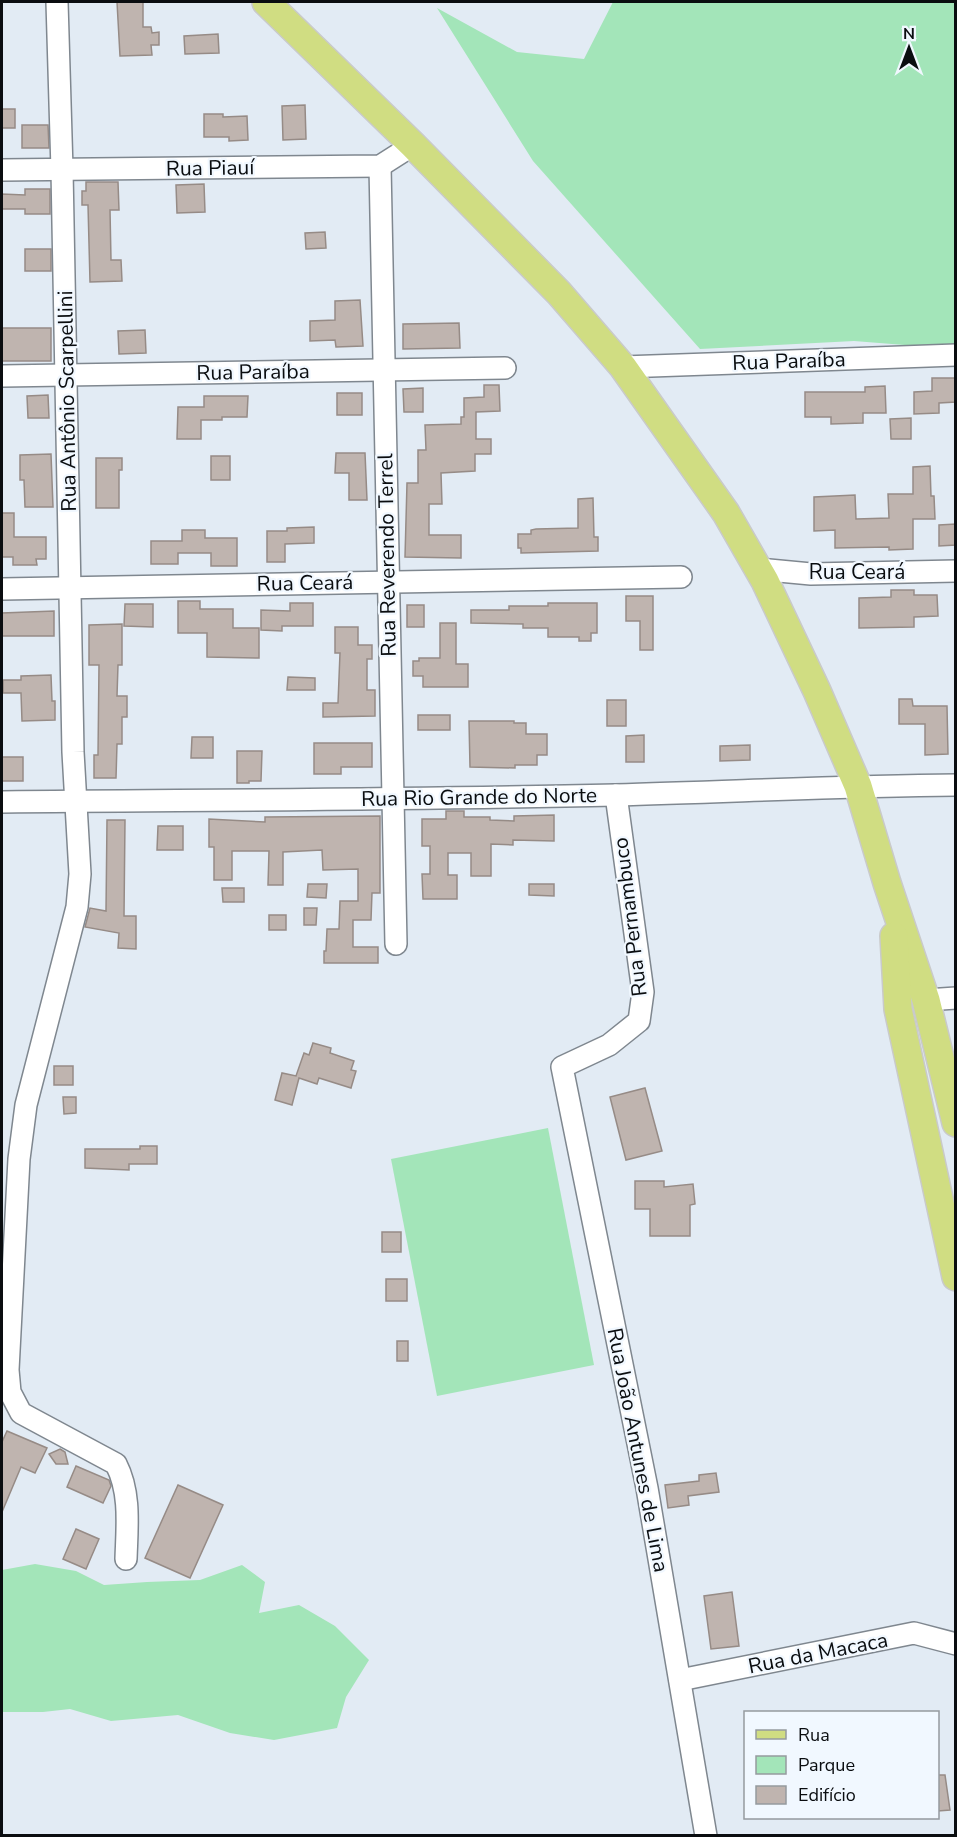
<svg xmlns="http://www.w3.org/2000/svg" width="957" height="1837" font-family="'Nunito Sans',sans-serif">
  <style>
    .green { fill: #a3e5b9 }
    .building { fill: #bfb4af; stroke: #968b86; stroke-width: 1.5 }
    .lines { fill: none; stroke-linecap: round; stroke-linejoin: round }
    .minor-casing { stroke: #7f878f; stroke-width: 24 }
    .major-casing { stroke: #c9caca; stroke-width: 30 }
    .minor { stroke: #fff; stroke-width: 21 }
    .major { stroke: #d0dd82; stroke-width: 27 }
    .labels { text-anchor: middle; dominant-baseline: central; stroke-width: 4.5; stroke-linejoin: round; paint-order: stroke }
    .street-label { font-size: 21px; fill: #0a0d10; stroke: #f1f8ff }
  </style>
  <rect width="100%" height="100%" fill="#e2ebf4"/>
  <g class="green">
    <path d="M613 2H955V349L854 341 700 349 533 161 437 8 517 52 584 59Z"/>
    <path d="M548 1128 594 1365 437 1396 391 1159Z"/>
    <path d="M35 1564 76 1571 104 1585 147 1582 200 1580 242 1565 265 1582 259 1613 299 1605 335 1626 369 1660 346 1697 337 1728 274 1740 230 1733 178 1715 111 1721 70 1709 43 1712H2V1570Z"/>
  </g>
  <g class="building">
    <path d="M117 2H143V27H151L152 33 159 32V45H151L152 55 120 56Z"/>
    <path d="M218 34 219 53 185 54 184 36Z"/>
    <path d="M305 105 306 139 283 140 282 106Z"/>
    <rect x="2" y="109" width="13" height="19"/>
    <path d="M204 114H223V117L247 116 248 140 229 141V137H204Z"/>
    <path d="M22 125H48L49 148H22Z"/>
    <path d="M86 182H118L119 210H110L111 260H121L122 281 90 282 88 205H82V191H86Z"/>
    <path d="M204 184 205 212 177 213 176 185Z"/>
    <path d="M25 189H50V214H25V209H2V194L25 195Z"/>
    <path d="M325 232 326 248 306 249 305 233Z"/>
    <rect x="25" y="249" width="26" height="22"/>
    <path d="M360 300 363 346 336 347 335 340 310 341V321L335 320V301Z"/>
    <path d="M459 323 460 348 403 349V324Z"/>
    <rect x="2" y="328" width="49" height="33"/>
    <path d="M145 330 146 353 119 354 118 331Z"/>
    <path d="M932 378H956V402L939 403V413L914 414V392L932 391Z"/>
    <path d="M484 385H499L500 411 476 412V439H491V454H475V471L441 473 442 504H429V535H461V558L405 557 407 483H418V450H426L425 425 461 424V417H464V398L484 397Z"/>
    <path d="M885 386 886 413H863V423L831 424V417H805V392H865V387Z"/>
    <path d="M423 388V412H404L403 389Z"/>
    <rect x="337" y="393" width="25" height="22"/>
    <path d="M48 395 49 418H28L27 396Z"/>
    <path d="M204 396H248L247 417H222V420H201V439H177L178 407H204Z"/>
    <path d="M911 418V439H891L890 419Z"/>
    <path d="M336 453H365L367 500H349V473H335Z"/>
    <path d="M51 454 53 507H25L24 480H20V455Z"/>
    <rect x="211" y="456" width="19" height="24"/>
    <path d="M96 458H122V470H119V508H96Z"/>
    <path d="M930 466 931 496H934L935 519H913V549L889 550V547L835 548V530L814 531V497L855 495 856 519 889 518 888 494H913V467Z"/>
    <path d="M593 498 594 537H598V551L521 553V548H518V534H531V530L536 529 578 528V499Z"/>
    <path d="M2 513H14V537H46V559H36L37 565H13V557H2Z"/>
    <path d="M956 524V545L939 546V525Z"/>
    <path d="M314 527V543L285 544V562H267V531H287V528Z"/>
    <path d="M182 530H205V538H237V566H211V553H178V564H151V541H182Z"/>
    <path d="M891 590H914V595H937L938 616 914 617V627L859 628V598L891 597Z"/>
    <path d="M626 596H653V650H640V621H626Z"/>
    <path d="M178 601H200V609H233V628H259V658L207 657V633H178Z"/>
    <path d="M290 603H313V626H282V631L261 630V610L290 611Z"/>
    <path d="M548 603H597V633H591V641H579V637H548V628H523V624L471 623V610H509V606H548Z"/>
    <path d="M125 604H153V627L124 626Z"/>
    <rect x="407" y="605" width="17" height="22"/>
    <path d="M54 611V636H2V613Z"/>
    <path d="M440 623H456V664H468V687H423V676H413V661H419V658H440Z"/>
    <path d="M122 624V665H118L117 696H127V717H122V744H117L116 778H94V755H98L99 665H89V625Z"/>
    <path d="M335 627H358V645H372V659H367V690H375V716L323 717V703H338L340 653H335Z"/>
    <path d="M51 675 52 701H55V720L22 721 21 693H3V680H21V676Z"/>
    <path d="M288 677 315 678V690H287Z"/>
    <path d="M899 699H912L913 706H947L948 754 925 755V724H899Z"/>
    <rect x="607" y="700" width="19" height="26"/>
    <rect x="418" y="715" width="32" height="15"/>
    <path d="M469 721H514V723H526V734H547V755H537V765H515V768L470 767Z"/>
    <path d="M644 735V762H626V736Z"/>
    <path d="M192 737H213V758H191Z"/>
    <path d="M314 743H372V767H341V774H314Z"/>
    <path d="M750 745V760L720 761V746Z"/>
    <path d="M237 751H262L261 781H249V783H237Z"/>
    <rect x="2" y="757" width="21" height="24"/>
    <path d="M446 811H464V817H490V820L514 821V816L554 815V841L513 840V845L491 844V876H471V853H448V875H457V899H423L422 874H430V846H422V819H446Z"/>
    <path d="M380 816V893H372L371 920H353V947H378V963H324V951H326L327 929H339L340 901H358V869L323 870 322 850 283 852V885H268L269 851H232V880H214V847H209V819L265 822V817Z"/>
    <path d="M107 820H125L124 916H136V949L118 948 119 933 85 927 90 908 106 911Z"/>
    <path d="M158 826H183V850H157Z"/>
    <path d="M308 884H327L326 898 307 897Z"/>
    <path d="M529 884H554V896L529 895Z"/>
    <path d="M222 888H244V902H223Z"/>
    <path d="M304 908H317L316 925H304Z"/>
    <rect x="269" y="915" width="17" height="15"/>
    <path d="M313 1043 331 1048 330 1053 354 1061 351 1070 356 1071 351 1088 319 1078 317 1084 299 1078 292 1105 275 1100 282 1073 296 1076 304 1053 309 1055Z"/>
    <rect x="54" y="1066" width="19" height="19"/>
    <path d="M645 1088 662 1151 626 1160 610 1097Z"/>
    <path d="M63 1097H76V1113L64 1114Z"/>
    <path d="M140 1146H157V1164H129V1170L85 1168V1149H140Z"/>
    <path d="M635 1181H664V1187L693 1184 695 1204 690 1205V1236H650V1209H635Z"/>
    <rect x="382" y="1232" width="19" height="20"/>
    <rect x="386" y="1279" width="21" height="22"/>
    <rect x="397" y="1341" width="11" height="20"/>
    <path d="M7 1431 47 1448 35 1473 21 1467 2 1512V1442Z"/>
    <path d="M60 1449 65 1452 68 1464H56L49 1454Z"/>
    <path d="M76 1466 109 1480 111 1486 103 1503 67 1487Z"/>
    <path d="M716 1473 719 1492 688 1496 689 1505 668 1508 665 1485 699 1481V1475Z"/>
    <path d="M178 1485 223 1505 190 1578 145 1558Z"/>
    <path d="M76 1529 99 1539 86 1569 63 1559Z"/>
    <path d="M732 1592 739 1646 711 1649 704 1596Z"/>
    <path d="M938 1775H945L950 1810 938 1811Z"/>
  </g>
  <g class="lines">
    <defs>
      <g id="minor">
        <path d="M57 2 62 170 73 752 80 874 77 907 26 1105 19 1159 8 1370 10 1392 21 1413 116 1464C131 1493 127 1527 126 1559"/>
        <path d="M380 166 396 944"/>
        <path d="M2 170 380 166 413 145"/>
        <path d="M623 367 956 355"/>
        <path d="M2 376 505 368"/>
        <path d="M758 569 811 574 956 571"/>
        <path d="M2 589 681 577"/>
        <path d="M616 795 643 992 639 1021 609 1045 562 1067 647 1488 706 1836"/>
        <path d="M2 802C206 800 411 800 615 795 729 792 842 786 956 785"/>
        <path d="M926 1000 956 998"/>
        <path d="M680 1680 914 1633 956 1644"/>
      </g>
      <g id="major">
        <path d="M266 2 413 145 559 293 623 367 726 513 765 581 817 691 858 786 887 883 926 1000 956 1123"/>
        <path d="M894 936 898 1009 956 1277"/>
      </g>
    </defs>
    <use href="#minor" class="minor-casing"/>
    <use href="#major" class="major-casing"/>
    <use href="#minor" class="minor"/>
    <use href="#major" class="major"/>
  </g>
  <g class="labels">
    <g class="street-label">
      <text transform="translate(210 168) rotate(-1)">Rua Piauí</text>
      <text transform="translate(789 361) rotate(-2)">Rua Paraíba</text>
      <text transform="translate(253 372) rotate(-1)">Rua Paraíba</text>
      <text transform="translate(67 401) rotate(-91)">Rua Antônio Scarpellini</text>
      <text transform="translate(387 555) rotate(-91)">Rua Reverendo Terrel</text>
      <text x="857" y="572">Rua Ceará</text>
      <text transform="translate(305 583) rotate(-1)">Rua Ceará</text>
      <text transform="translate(479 797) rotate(-1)">Rua Rio Grande do Norte</text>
      <text transform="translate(630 917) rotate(-97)">Rua Pernambuco</text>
      <text transform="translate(638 1450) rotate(79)">Rua João Antunes de Lima</text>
      <text transform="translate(818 1653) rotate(-11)">Rua da Macaca</text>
    </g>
  </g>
  <rect width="957" height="1837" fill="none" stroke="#0a0d10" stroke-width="6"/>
  <rect x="744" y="1711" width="195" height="108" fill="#f1f8ff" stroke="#959a9f" stroke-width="1.5"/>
  <rect x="756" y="1730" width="30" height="9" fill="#d0dd82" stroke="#959a9f" stroke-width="1.5"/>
  <text x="798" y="1741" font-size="18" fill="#0a0d10">Rua</text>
  <rect x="756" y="1756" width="30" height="18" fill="#a3e5b9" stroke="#959a9f" stroke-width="1.5"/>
  <text x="798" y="1771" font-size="18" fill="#0a0d10">Parque</text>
  <rect x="756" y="1786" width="30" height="18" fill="#bfb4af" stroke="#959a9f" stroke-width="1.5"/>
  <text x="798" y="1801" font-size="18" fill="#0a0d10">Edifício</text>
  <g transform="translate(909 48)" stroke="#f1f8ff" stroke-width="4.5" paint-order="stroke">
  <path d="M0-4.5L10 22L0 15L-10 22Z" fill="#0a0d10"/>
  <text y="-9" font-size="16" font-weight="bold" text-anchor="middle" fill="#0a0d10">N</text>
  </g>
</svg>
